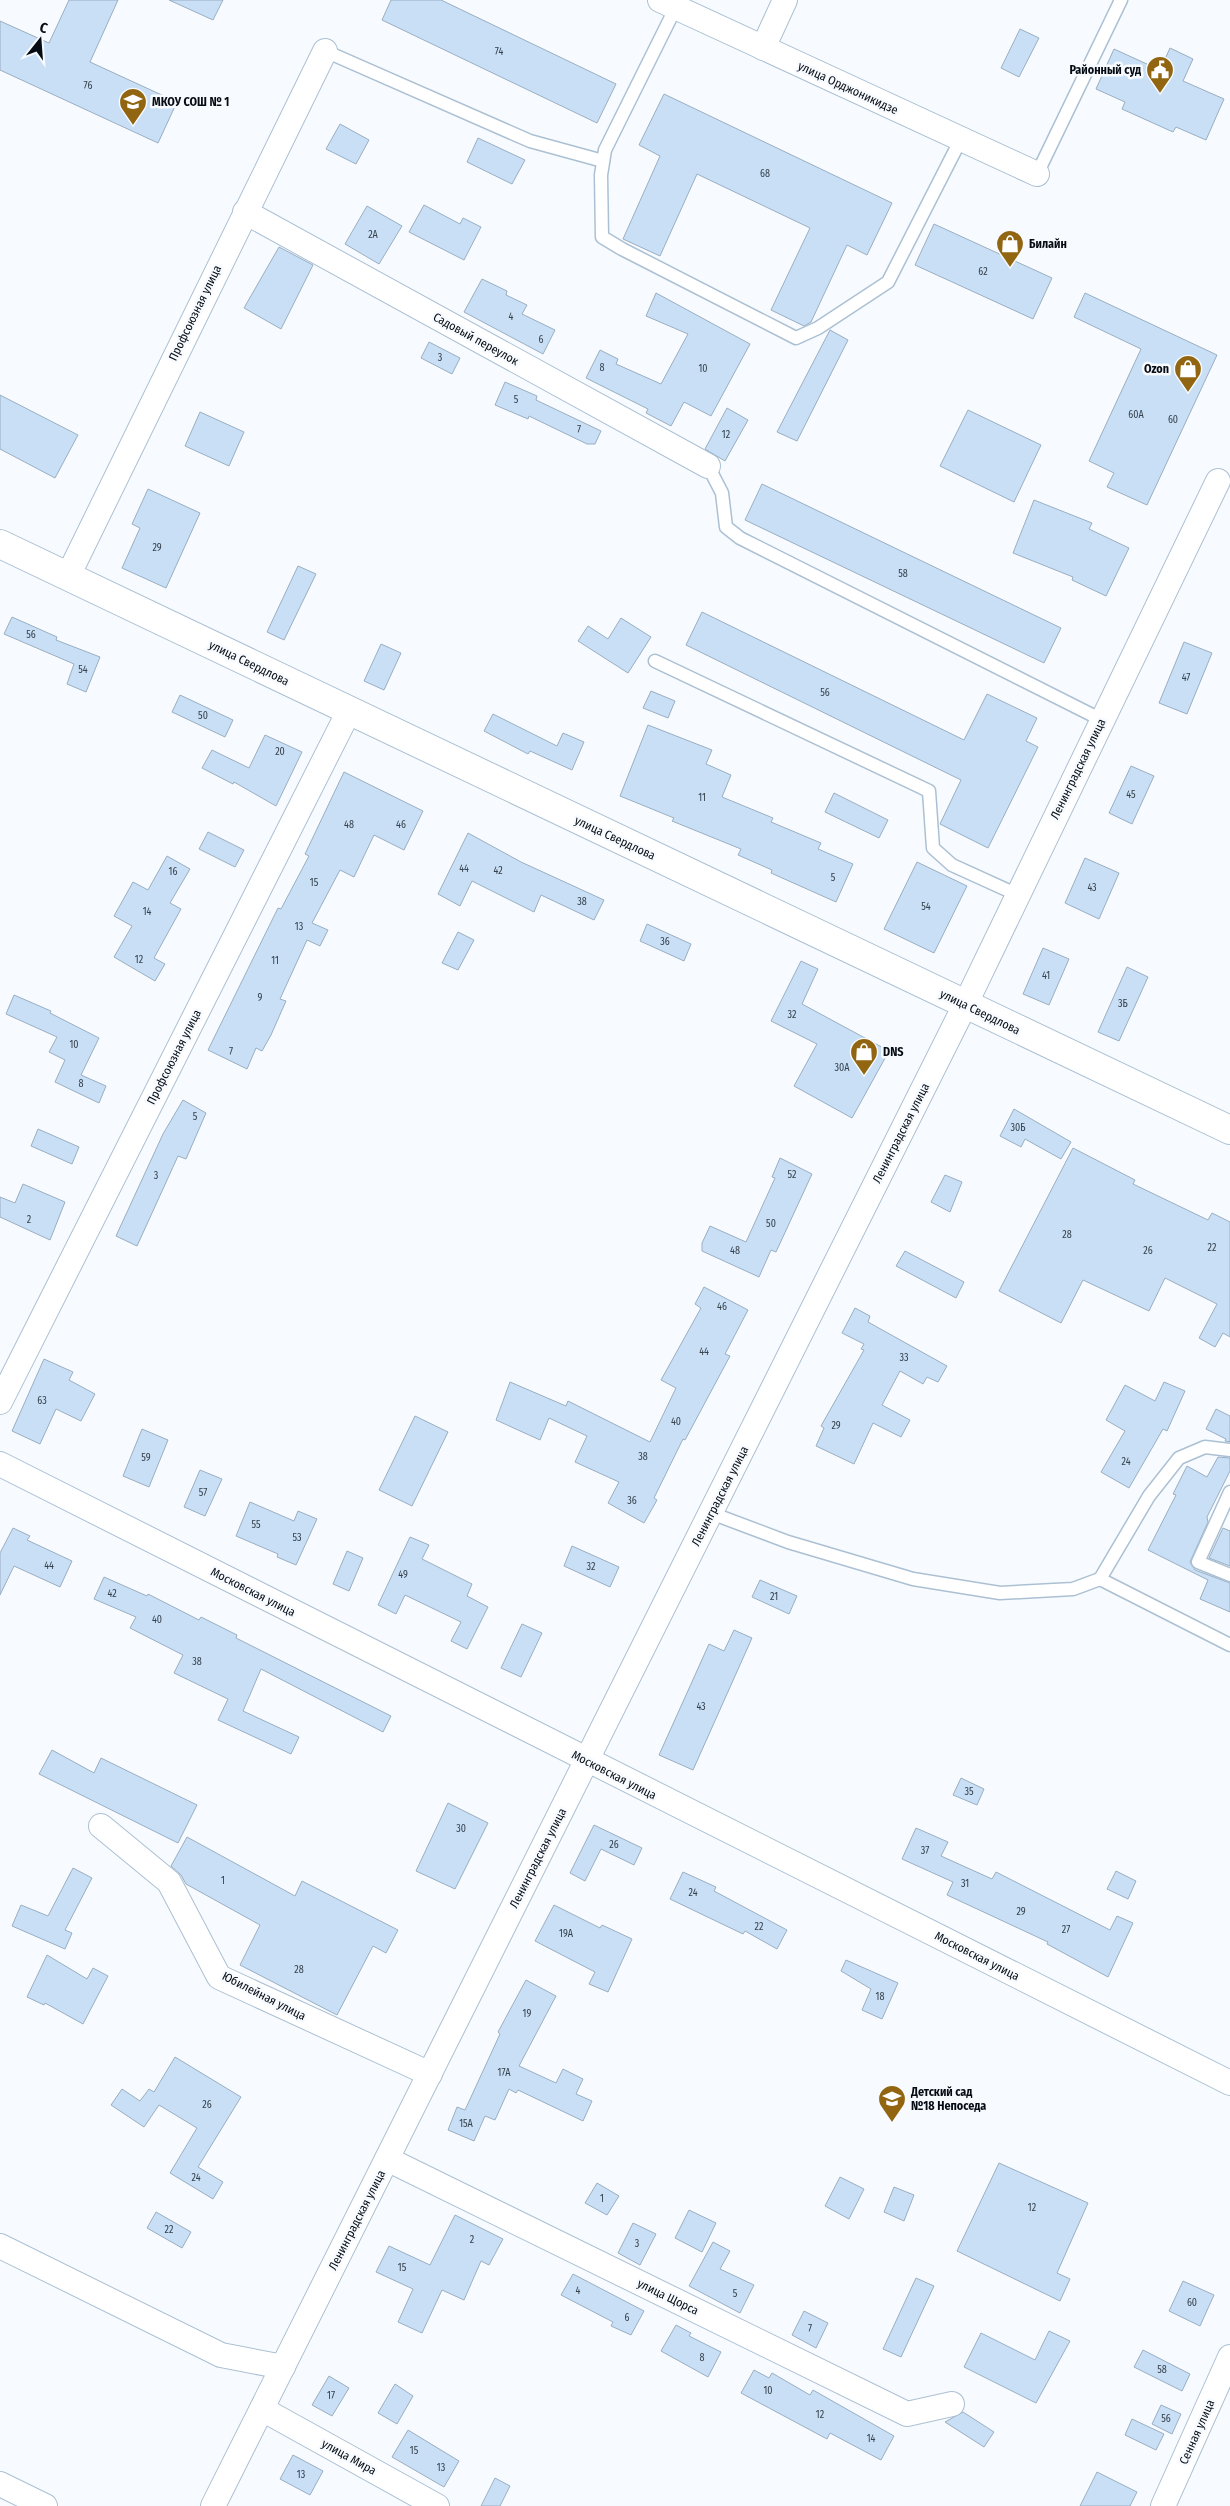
<svg xmlns="http://www.w3.org/2000/svg" width="1230" height="2506" font-family="'Fira Sans Condensed',sans-serif">
  <style>
    .building { fill: #c8dff6; stroke: #9aaec1 }
    .lines { fill: none; stroke-linecap: round; stroke-linejoin: round }
    .service-casing { stroke: #acc0d3; stroke-width: 15 }
    .minor-casing { stroke: #acc0d3; stroke-width: 26 }
    .tertiary-casing { stroke: #acc0d3; stroke-width: 30 }
    .service { stroke: #fff; stroke-width: 12 }
    .minor { stroke: #fff; stroke-width: 24 }
    .tertiary { stroke: #fff; stroke-width: 28 }
    .labels { text-anchor: middle; dominant-baseline: central; stroke-width: 5; stroke-linejoin: round; paint-order: stroke }
    .number-label { font-size: 10px; fill: #36414c }
    .poi-label { font-size: 12px; font-weight: bold; fill: #060c13; stroke: #f7fbff; text-anchor: start }
    .street-label { font-size: 12px; fill: #060c13; stroke: #f7fbff }
  </style>
  <rect width="100%" height="100%" fill="#f7fbff"/>
  <g class="building">
    <path d="M69 0H118L90 62 177 102 158 143 0 70V21L49 43Z"/>
    <path d="M169 0H223L213 20Z"/>
    <path d="M391 0H441L616 84 597 123 382 20Z"/>
    <path d="M1020 29 1039 38 1019 77 1001 68Z"/>
    <path d="M1170 48 1193 59 1183 81 1224 99 1206 140 1176 127 1173 132 1122 109 1125 102 1096 89 1114 49 1160 70Z"/>
    <path d="M664 94 892 203 867 255 847 245 811 322 804 326 771 310 810 228 697 174 660 256 623 239 660 156 639 145Z"/>
    <path d="M340 124 369 140 356 164 326 149Z"/>
    <path d="M478 138 525 160 512 184 467 162Z"/>
    <path d="M424 205 460 224 463 218 481 227 464 260 409 232Z"/>
    <path d="M367 206 402 226 379 264 345 244Z"/>
    <path d="M934 224 1052 278 1033 319 915 265Z"/>
    <path d="M279 247 313 265 281 329 244 308Z"/>
    <path d="M482 279 507 291 506 295 527 305 522 314 555 330 543 354 464 312Z"/>
    <path d="M656 293 750 344 711 416 684 402 671 426 646 413 648 409 586 378 600 350 618 359 616 364 661 384 688 334 646 316Z"/>
    <path d="M1085 293 1217 355 1147 505 1107 487 1114 473 1089 461 1141 349 1074 317Z"/>
    <path d="M830 330 848 340 797 441 777 432Z"/>
    <path d="M429 342 460 358 452 374 421 358Z"/>
    <path d="M505 382 537 396 536 400 601 431 595 444H587L529 416 528 419 495 405Z"/>
    <path d="M0 395 78 435 55 478 0 449Z"/>
    <path d="M727 408 748 420 725 461 705 449Z"/>
    <path d="M968 410 1041 445 1014 502 940 466Z"/>
    <path d="M200 412 244 432 229 466 185 446Z"/>
    <path d="M762 484 1061 628 1044 663 745 520Z"/>
    <path d="M148 489 200 513 166 588 122 568 140 528 132 524Z"/>
    <path d="M1034 500 1092 523 1089 529 1129 548 1106 596 1072 580 1073 577 1013 553Z"/>
    <path d="M298 566 316 574 284 640 267 632Z"/>
    <path d="M702 612 964 740 987 694 1037 718 1026 741 1038 747 988 848 940 824 961 780 686 645Z"/>
    <path d="M12 617 57 637 56 640 100 657 86 692 67 684 74 664 4 634Z"/>
    <path d="M621 618 651 637 628 673 578 641 588 626 608 639Z"/>
    <path d="M1184 642 1212 653 1187 714 1159 703Z"/>
    <path d="M381 644 401 653 384 690 364 681Z"/>
    <path d="M651 691 675 701 668 718 643 708Z"/>
    <path d="M180 695 233 720 225 737 172 712Z"/>
    <path d="M493 714 557 746 563 733 584 742 572 770 530 751 528 754 484 731Z"/>
    <path d="M648 725 712 750 706 764 731 775 722 797 773 818 771 822 821 843 818 849 853 864 836 902 771 873 772 870 738 855 741 849 672 821 674 818 620 796Z"/>
    <path d="M265 735 302 752 276 806 234 782 233 784 202 768 212 750 249 768Z"/>
    <path d="M1131 766 1154 776 1132 824 1109 813Z"/>
    <path d="M344 772 423 811 404 850 374 835 354 877 340 870 312 923 328 930 320 946 307 940 280 999 286 1001 271 1035 262 1051 256 1048 247 1069 208 1050 278 908 281 909 309 856 305 854Z"/>
    <path d="M834 793 888 820 879 838 825 812Z"/>
    <path d="M208 832 244 850 235 867 199 849Z"/>
    <path d="M468 833 521 862 604 900 594 920 541 895 534 912 472 881 460 906 438 894Z"/>
    <path d="M167 856 190 869 170 903 181 909 154 958 165 964 155 981 114 957 132 926 114 916 133 882 148 890Z"/>
    <path d="M1085 858 1119 873 1099 919 1065 903Z"/>
    <path d="M917 862 967 886 934 953 884 929Z"/>
    <path d="M647 924 691 944 684 961 640 941Z"/>
    <path d="M458 932 474 940 458 970 442 963Z"/>
    <path d="M1043 948 1069 959 1049 1005 1023 994Z"/>
    <path d="M801 961 818 969 802 1004 889 1051 852 1118 794 1086 817 1044 771 1021Z"/>
    <path d="M1127 967 1148 977 1119 1041 1098 1032Z"/>
    <path d="M14 995 51 1011 50 1013 99 1038 81 1075 106 1086 99 1103 55 1082 65 1060 49 1052 57 1037 6 1014Z"/>
    <path d="M183 1100 206 1113 186 1159 178 1156 137 1246 116 1236 163 1134Z"/>
    <path d="M1014 1109 1071 1142 1061 1159 1025 1139 1021 1147 1000 1136Z"/>
    <path d="M38 1129 79 1147 72 1164 31 1146Z"/>
    <path d="M1073 1148 1135 1180 1133 1184 1208 1220 1212 1213 1230 1222V1337L1223 1333 1215 1347 1199 1338 1217 1304 1165 1278 1149 1311 1083 1280 1061 1323 999 1291Z"/>
    <path d="M780 1158 812 1174 776 1252 771 1250 759 1277 702 1251V1243L710 1226 746 1242 775 1178 772 1177Z"/>
    <path d="M945 1175 962 1182 950 1212 931 1202Z"/>
    <path d="M23 1184 65 1202 50 1240 0 1217V1197L15 1203Z"/>
    <path d="M905 1251 964 1282 956 1298 896 1266Z"/>
    <path d="M704 1287 748 1310 725 1354 730 1356 685 1440 683 1439 654 1498 657 1500 644 1523 608 1503 619 1482 575 1462 587 1436 549 1418 540 1440 496 1420 510 1382 566 1406 568 1401 650 1442 676 1388 661 1380 701 1308 695 1304Z"/>
    <path d="M855 1308 870 1316 868 1322 947 1366 938 1382 927 1377 923 1384 900 1371 882 1405 910 1420 901 1437 873 1423 854 1464 816 1446 824 1428 821 1426 864 1350 861 1349 864 1344 842 1333Z"/>
    <path d="M44 1359 73 1372 69 1380 95 1394 81 1421 56 1409 40 1444 12 1431Z"/>
    <path d="M1164 1382 1185 1391 1167 1431 1163 1429 1129 1488 1101 1472 1125 1431 1106 1420 1125 1385 1155 1401Z"/>
    <path d="M1216 1409 1230 1416V1442L1225 1441 1226 1439 1206 1429Z"/>
    <path d="M415 1416 448 1432 412 1506 379 1490Z"/>
    <path d="M142 1429 168 1440 149 1487 123 1476Z"/>
    <path d="M1218 1457 1230 1458V1471L1207 1517 1208 1522 1190 1562 1195 1570 1230 1583V1612L1200 1599 1208 1580 1148 1550 1176 1495 1173 1494 1187 1466 1207 1477Z"/>
    <path d="M200 1470 222 1479 205 1516 184 1507Z"/>
    <path d="M250 1502 294 1521 298 1511 317 1519 296 1565 277 1557 278 1554 236 1536Z"/>
    <path d="M13 1528 30 1536 27 1540 72 1561 60 1587 14 1566 0 1595V1553Z"/>
    <path d="M1223 1528 1230 1531V1566L1209 1558Z"/>
    <path d="M410 1537 429 1545 422 1559 472 1584 467 1596 488 1607 467 1649 451 1641 461 1622 405 1595 396 1614 378 1605Z"/>
    <path d="M572 1546 619 1567 610 1587 564 1566Z"/>
    <path d="M347 1551 363 1558 349 1591 333 1584Z"/>
    <path d="M104 1577 147 1596 148 1594 199 1620 201 1617 237 1635 236 1638 391 1716 383 1732 261 1669 243 1711 299 1737 291 1754 218 1720 228 1699 174 1673 183 1655 130 1628 136 1617 94 1599Z"/>
    <path d="M760 1580 797 1596 789 1614 752 1597Z"/>
    <path d="M522 1624 542 1633 521 1677 501 1668Z"/>
    <path d="M734 1630 752 1638 693 1770 659 1755 709 1644 724 1651Z"/>
    <path d="M52 1750 94 1773 101 1758 197 1805 178 1843 39 1774Z"/>
    <path d="M961 1778 984 1789 977 1805 953 1795Z"/>
    <path d="M448 1803 488 1823 455 1889 416 1871Z"/>
    <path d="M594 1825 642 1848 634 1865 601 1849 585 1881 570 1873Z"/>
    <path d="M916 1828 948 1842 941 1856 992 1879 996 1872 1110 1930 1117 1916 1133 1923 1108 1977 1047 1944 1048 1942 947 1895 953 1882 902 1859Z"/>
    <path d="M187 1837 295 1896 302 1881 398 1930 386 1953 373 1946 337 2015 240 1965 260 1925 186 1884 181 1875 171 1866Z"/>
    <path d="M73 1868 92 1878 65 1930 72 1933 65 1949 12 1926 21 1905 48 1916Z"/>
    <path d="M1116 1871 1136 1881 1128 1899 1107 1889Z"/>
    <path d="M683 1872 716 1887 714 1891 787 1930 777 1949 745 1931 743 1934 670 1899Z"/>
    <path d="M554 1905 600 1928 602 1925 632 1939 608 1992 589 1984 595 1972 535 1941Z"/>
    <path d="M47 1955 87 1979 93 1968 108 1976 83 2024 45 2003 44 2005 27 1997Z"/>
    <path d="M846 1960 898 1983 882 2019 862 2010 871 1989 841 1971Z"/>
    <path d="M526 1980 556 1996 519 2066 556 2083 563 2069 583 2079 576 2094 592 2101 583 2121 518 2090 516 2093 509 2089 495 2120 485 2116 474 2141 448 2130 457 2107 465 2110 500 2034 498 2032Z"/>
    <path d="M175 2057 241 2097 198 2167 223 2182 213 2199 170 2173 197 2128 159 2105 144 2127 111 2105 122 2089 140 2101 149 2089 154 2092Z"/>
    <path d="M999 2163 1088 2203 1057 2273 1070 2279 1060 2301 957 2251Z"/>
    <path d="M840 2177 864 2189 849 2219 825 2206Z"/>
    <path d="M597 2183 619 2196 607 2215 585 2203Z"/>
    <path d="M894 2187 914 2195 904 2221 884 2212Z"/>
    <path d="M689 2210 716 2223 702 2252 675 2238Z"/>
    <path d="M156 2212 191 2232 182 2248 147 2228Z"/>
    <path d="M455 2215 503 2239 489 2265 481 2261 464 2300 442 2290 422 2333 398 2322 413 2289 376 2272 389 2246 430 2265Z"/>
    <path d="M633 2223 656 2234 640 2265 618 2253Z"/>
    <path d="M713 2242 730 2251 720 2269 754 2285 740 2313 689 2286Z"/>
    <path d="M573 2274 644 2311 631 2335 611 2326 613 2322 561 2295Z"/>
    <path d="M916 2278 934 2286 901 2357 883 2349Z"/>
    <path d="M1183 2281 1214 2295 1200 2326 1169 2311Z"/>
    <path d="M804 2311 828 2323 816 2348 792 2335Z"/>
    <path d="M676 2325 691 2333 689 2336 721 2352 708 2377 661 2351Z"/>
    <path d="M1049 2331 1070 2341 1036 2403 964 2367 981 2333 1035 2360Z"/>
    <path d="M1143 2350 1190 2374 1182 2391 1134 2367Z"/>
    <path d="M754 2370 769 2378 772 2373 810 2395 813 2390 894 2436 881 2460 830 2433 827 2439 741 2393Z"/>
    <path d="M329 2376 349 2388 332 2416 312 2405Z"/>
    <path d="M395 2384 413 2396 397 2424 378 2413Z"/>
    <path d="M1161 2405 1181 2414 1172 2434 1152 2424Z"/>
    <path d="M963 2412 994 2432 984 2447 945 2422Z"/>
    <path d="M1132 2419 1164 2434 1156 2450 1125 2435Z"/>
    <path d="M408 2430 459 2461 444 2487 392 2457Z"/>
    <path d="M293 2455 323 2471 310 2495 280 2479Z"/>
    <path d="M1097 2472 1137 2492 1130 2506H1080Z"/>
    <path d="M495 2478 510 2486 500 2506H481Z"/>
  </g>
  <g class="lines">
    <defs>
      <g id="service">
        <path d="M676 7 605 150 601 175 602 237 622 249 796 338 818 328 888 282 961 139"/>
        <path d="M325 51 530 141 603 161"/>
        <path d="M1037 174 1121 0"/>
        <path d="M708 466 722 493 726 527 740 538 1102 720"/>
        <path d="M655 661 929 791 933 848 952 865 1018 895"/>
        <path d="M1230 1492 1198 1562 1230 1575"/>
        <path d="M711 1513 788 1542 913 1579 1000 1593 1073 1589 1100 1579 1149 1496 1179 1458 1205 1447 1230 1450"/>
        <path d="M1100 1579 1230 1645"/>
      </g>
      <g id="minor">
        <path d="M660 0 1037 174"/>
        <path d="M763 48 785 0"/>
        <path d="M245 212 708 466"/>
        <path d="M68 576 325 51"/>
        <path d="M0 1402 349 711"/>
        <path d="M0 1464 1230 2083"/>
        <path d="M101 1826 169 1882 219 1977 430 2074"/>
        <path d="M387 2159 907 2414 952 2404"/>
        <path d="M0 2246 221 2355 283 2367"/>
        <path d="M262 2409 437 2506"/>
        <path d="M0 2484 45 2506"/>
        <path d="M213 2506 965 1005 1218 481"/>
        <path d="M1163 2506 1230 2357"/>
      </g>
      <path id="tertiary" d="M0 544 1230 1130"/>
    </defs>
    <use href="#service" class="service-casing"/>
    <use href="#minor" class="minor-casing"/>
    <use href="#tertiary" class="tertiary-casing"/>
    <use href="#service" class="service"/>
    <use href="#minor" class="minor"/>
    <use href="#tertiary" class="tertiary"/>
  </g>
  <defs>
    <symbol id="civic-pin" viewBox="-11 -11 22 30"><path d="M0 17L-7.5 6A9.5 9.5 0 1 1 7.5 6Z" fill="#926611" stroke="#f7fbff"/><path d="M-.6-6.5H3V-4.5H.6V-3L4-1V1h2V6H-6V1h2V-1L-.6-3ZM-1.2 2.5V6h2.4V2.5Z" fill="#fff"/></symbol>
    <symbol id="school-pin" viewBox="-11 -11 22 30"><path d="M0 17L-7.5 6A9.5 9.5 0 1 1 7.5 6Z" fill="#926611" stroke="#f7fbff"/><path d="M0-5L7-2L0 1L-7-2ZM-4 1L0 2.5L4 1V4Q0 6-4 4Z" fill="#fff"/></symbol>
    <symbol id="shop-pin" viewBox="-11 -11 22 30"><path d="M0 17L-7.5 6A9.5 9.5 0 1 1 7.5 6Z" fill="#926611" stroke="#f7fbff"/><path d="M-5-2.5h2.3a2.7 3.5 0 0 1 5.4 0H5L5.5 6h-11ZM-1.5-2.5h3a1.5 2.3 0 0 0-3 0Z" fill="#fff"/></symbol>
  </defs>
  <g fill-rule="evenodd">
    <use href="#civic-pin" x="1144" y="54" width="32" height="43"/>
    <use href="#school-pin" x="117" y="86" width="32" height="43"/>
    <use href="#shop-pin" x="994" y="228" width="32" height="43"/>
    <use href="#shop-pin" x="1172" y="353" width="32" height="43"/>
    <use href="#shop-pin" x="848" y="1036" width="32" height="43"/>
    <use href="#school-pin" x="876" y="2083" width="32" height="43"/>
  </g>
  <g class="labels">
    <g class="number-label">
      <text x="499" y="52">74</text>
      <text x="88" y="86">76</text>
      <text x="765" y="174">68</text>
      <text x="373" y="235">2А</text>
      <text x="983" y="272">62</text>
      <text x="511" y="317">4</text>
      <text x="541" y="340">6</text>
      <text x="440" y="358">3</text>
      <text x="602" y="368">8</text>
      <text x="703" y="369">10</text>
      <text x="516" y="400">5</text>
      <text x="1136" y="415">60А</text>
      <text x="1173" y="420">60</text>
      <text x="579" y="430">7</text>
      <text x="726" y="435">12</text>
      <text x="157" y="548">29</text>
      <text x="903" y="574">58</text>
      <text x="31" y="635">56</text>
      <text x="83" y="670">54</text>
      <text x="1186" y="678">47</text>
      <text x="825" y="693">56</text>
      <text x="203" y="716">50</text>
      <text x="280" y="752">20</text>
      <text x="1131" y="795">45</text>
      <text x="702" y="798">11</text>
      <text x="349" y="825">48</text>
      <text x="401" y="825">46</text>
      <text x="464" y="869">44</text>
      <text x="498" y="871">42</text>
      <text x="173" y="872">16</text>
      <text x="833" y="878">5</text>
      <text x="314" y="883">15</text>
      <text x="1092" y="888">43</text>
      <text x="582" y="902">38</text>
      <text x="926" y="907">54</text>
      <text x="147" y="912">14</text>
      <text x="299" y="927">13</text>
      <text x="665" y="942">36</text>
      <text x="139" y="960">12</text>
      <text x="275" y="961">11</text>
      <text x="1046" y="976">41</text>
      <text x="260" y="998">9</text>
      <text x="1123" y="1004">3Б</text>
      <text x="792" y="1015">32</text>
      <text x="74" y="1045">10</text>
      <text x="231" y="1052">7</text>
      <text x="842" y="1068">30А</text>
      <text x="81" y="1084">8</text>
      <text x="195" y="1117">5</text>
      <text x="1018" y="1128">30Б</text>
      <text x="792" y="1175">52</text>
      <text x="156" y="1176">3</text>
      <text x="29" y="1220">2</text>
      <text x="771" y="1224">50</text>
      <text x="1067" y="1235">28</text>
      <text x="1212" y="1248">22</text>
      <text x="735" y="1251">48</text>
      <text x="1148" y="1251">26</text>
      <text x="722" y="1307">46</text>
      <text x="704" y="1352">44</text>
      <text x="904" y="1358">33</text>
      <text x="42" y="1401">63</text>
      <text x="676" y="1422">40</text>
      <text x="836" y="1426">29</text>
      <text x="643" y="1457">38</text>
      <text x="146" y="1458">59</text>
      <text x="1126" y="1462">24</text>
      <text x="203" y="1493">57</text>
      <text x="632" y="1501">36</text>
      <text x="256" y="1525">55</text>
      <text x="297" y="1538">53</text>
      <text x="49" y="1566">44</text>
      <text x="591" y="1567">32</text>
      <text x="403" y="1575">49</text>
      <text x="112" y="1594">42</text>
      <text x="774" y="1597">21</text>
      <text x="157" y="1620">40</text>
      <text x="197" y="1662">38</text>
      <text x="701" y="1707">43</text>
      <text x="969" y="1792">35</text>
      <text x="461" y="1829">30</text>
      <text x="614" y="1845">26</text>
      <text x="925" y="1851">37</text>
      <text x="223" y="1881">1</text>
      <text x="965" y="1884">31</text>
      <text x="693" y="1893">24</text>
      <text x="1021" y="1912">29</text>
      <text x="759" y="1927">22</text>
      <text x="1066" y="1930">27</text>
      <text x="566" y="1934">19А</text>
      <text x="299" y="1970">28</text>
      <text x="880" y="1997">18</text>
      <text x="527" y="2014">19</text>
      <text x="504" y="2073">17А</text>
      <text x="207" y="2105">26</text>
      <text x="466" y="2124">15А</text>
      <text x="196" y="2178">24</text>
      <text x="602" y="2199">1</text>
      <text x="1032" y="2208">12</text>
      <text x="169" y="2230">22</text>
      <text x="472" y="2240">2</text>
      <text x="637" y="2244">3</text>
      <text x="402" y="2268">15</text>
      <text x="578" y="2291">4</text>
      <text x="735" y="2294">5</text>
      <text x="1192" y="2303">60</text>
      <text x="627" y="2318">6</text>
      <text x="810" y="2329">7</text>
      <text x="702" y="2358">8</text>
      <text x="1162" y="2370">58</text>
      <text x="768" y="2391">10</text>
      <text x="331" y="2396">17</text>
      <text x="820" y="2415">12</text>
      <text x="1166" y="2419">56</text>
      <text x="871" y="2439">14</text>
      <text x="414" y="2451">15</text>
      <text x="441" y="2468">13</text>
      <text x="301" y="2475">13</text>
    </g>
    <g class="poi-label">
      <text x="1141" y="70" text-anchor="end">Районный суд</text>
      <text x="152" y="102">МКОУ СОШ № 1</text>
      <text x="1029" y="244">Билайн</text>
      <text x="1169" y="369" text-anchor="end">Ozon</text>
      <text x="883" y="1052">DNS</text>
      <text x="911" y="2092">Детский сад<tspan x="911" dy="14">№18 Непоседа</tspan></text>
    </g>
    <g class="street-label">
      <text transform="translate(848 88) rotate(25)">улица Орджоникидзе</text>
      <text transform="translate(195 313) rotate(-64)">Профсоюзная улица</text>
      <text transform="translate(476 339) rotate(29)">Садовый переулок</text>
      <text transform="translate(249 663) rotate(26)">улица Свердлова</text>
      <text transform="translate(1078 769) rotate(-64)">Ленинградская улица</text>
      <text transform="translate(615 838) rotate(25)">улица Свердлова</text>
      <text transform="translate(980 1012) rotate(26)">улица Свердлова</text>
      <text transform="translate(174 1057) rotate(-63)">Профсоюзная улица</text>
      <text transform="translate(901 1133) rotate(-63)">Ленинградская улица</text>
      <text transform="translate(720 1496) rotate(-63)">Ленинградская улица</text>
      <text transform="translate(253 1592) rotate(27)">Московская улица</text>
      <text transform="translate(614 1775) rotate(27)">Московская улица</text>
      <text transform="translate(538 1858) rotate(-63)">Ленинградская улица</text>
      <text transform="translate(977 1956) rotate(27)">Московская улица</text>
      <text transform="translate(264 1996) rotate(27)">Юбилейная улица</text>
      <text transform="translate(357 2220) rotate(-63)">Ленинградская улица</text>
      <text transform="translate(668 2297) rotate(26)">улица Щорса</text>
      <text transform="translate(1197 2432) rotate(-66)">Сенная улица</text>
      <text transform="translate(349 2457) rotate(29)">улица Мира</text>
    </g>
  </g>
  <g transform="translate(40 40) rotate(17)" stroke="#f7fbff" stroke-width="4" paint-order="stroke">
  <path d="M0-4L9 19L0 12L-9 19Z" fill="#060c13"/>
  <text y="-8" font-size="14" font-weight="bold" text-anchor="middle" fill="#060c13">С</text>
  </g>
</svg>
